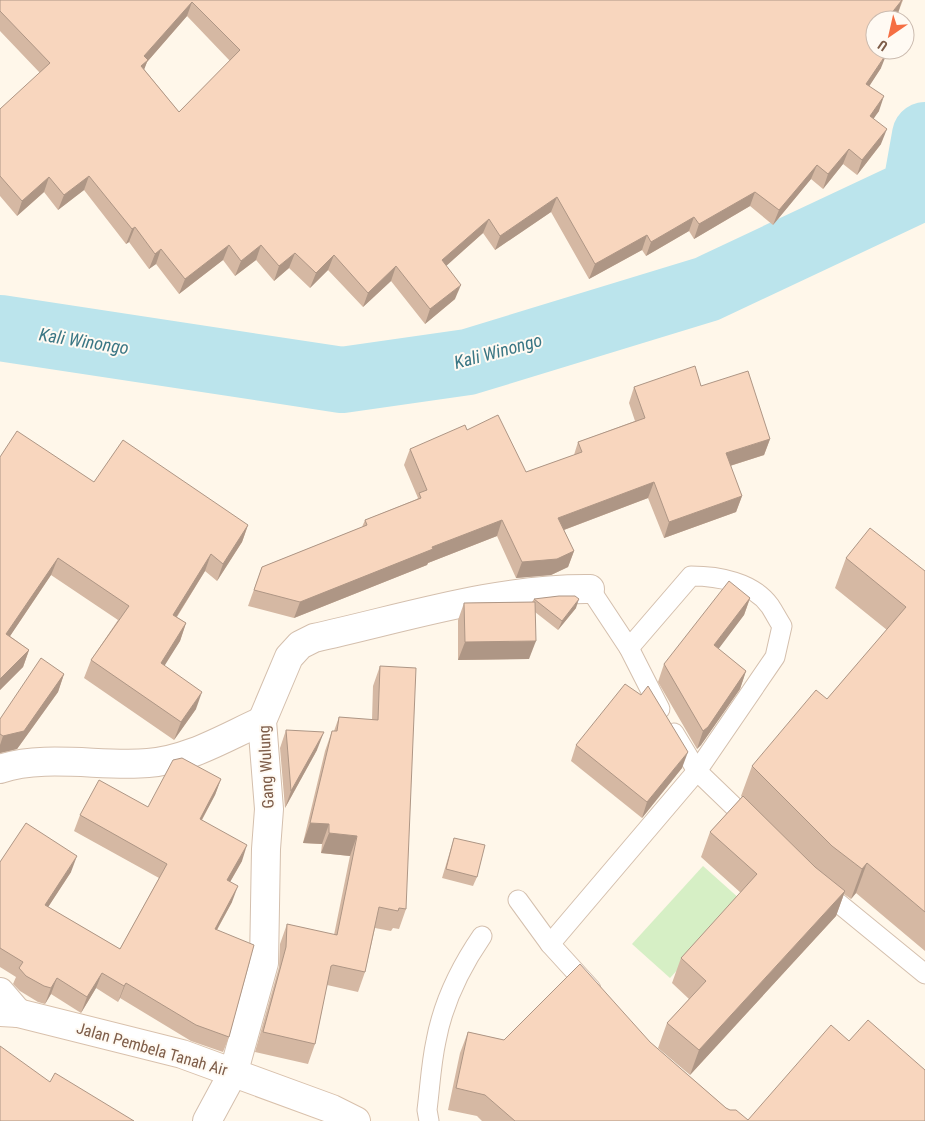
<svg xmlns="http://www.w3.org/2000/svg" width="925" height="1121" font-family="'Roboto Condensed',sans-serif">
  <style>
    .green { fill: #d6efc5 }
    .lines { fill: none; stroke-linecap: round; stroke-linejoin: round }
    .river { stroke: #bbe4ec; stroke-width: 66 }
    .service-casing { stroke: #d4bfad; stroke-width: 21 }
    .minor-casing { stroke: #d4bfad; stroke-width: 30 }
    .secondary-casing { stroke: #d9c1ac; stroke-width: 30 }
    .service { stroke: #fff; stroke-width: 19 }
    .minor { stroke: #fff; stroke-width: 28 }
    .secondary { stroke: #fff; stroke-width: 28 }
    .wall { fill: #d5b8a3; fill-rule: evenodd }
    .shaded-wall { fill: #ae9685 }
    .building { fill: #f8d6be; stroke: #ae9685; fill-rule: evenodd }
    .labels { text-anchor: middle; dominant-baseline: central; stroke-width: 4; stroke-linejoin: round; paint-order: stroke }
    .street-label { font-size: 16px; fill: #7e5d49; stroke: #fffaf3 }
    .water-label { font-size: 18px; font-style: italic; fill: #3a7684; stroke: #fffaf3 }
  </style>
  <rect width="100%" height="100%" fill="#fff7ea"/>
  <path class="green" d="M703 866 741 900 670 978 632 944Z"/>
  <g class="lines">
    <path class="river" d="M0 328 342 380 468 362 707 289 915 191 925 135"/>
    <defs>
      <g id="service">
        <path d="M590 589 629 648 660 709"/>
        <path d="M674 733 697 771 751 823"/>
        <path d="M820 888 925 974"/>
        <path d="M518 900 550 944 591 989"/>
        <path d="M550 944 697 771 775 657 782 626C778 620 774 612 770 606 753 582 718 576 691 576L629 648"/>
        <path d="M429 1121 427 1110C430 1087 431 1064 436 1041 443 1003 460 968 482 936"/>
      </g>
      <g id="minor">
        <path d="M0 769C44 754 102 767 148 763 189 760 226 737 262 721"/>
        <path d="M0 992 18 1013"/>
        <path d="M207 1121 234 1071 264 963 266 849 269 809 262 721 289 657 300 645 314 638C405 618 496 588 590 589"/>
      </g>
      <path id="secondary" d="M0 1012 18 1013 182 1054 332 1109 356 1121"/>
    </defs>
    <use href="#service" class="service-casing"/>
    <use href="#minor" class="minor-casing"/>
    <use href="#secondary" class="secondary-casing"/>
    <use href="#service" class="service"/>
    <use href="#minor" class="minor"/>
    <use href="#secondary" class="secondary"/>
  </g>
  <g class="wall">
    <path d="M0 0H903L898 13 873 44 881 68 869 86 879 111 873 118 881 144 857 175 843 164 823 189 811 179 773 225 750 206 694 239 689 231 646 256 642 250 589 279 551 212 495 250 483 233 446 266 455 299 425 324 391 281 363 307 328 270 310 288 289 268 274 281 256 260 235 276 223 260 179 294 156 264 149 269 129 242 126 244 84 190 58 210 44 192 17 216 0 196V109L40 73 0 31ZM187 16 230 61 179 112 144 69 147 62Z"/>
    <path d="M701 386 770 439 764 455 730 466 742 496 736 512 664 538 648 498 564 530 574 551 568 567 551 575 516 578 497 536 428 563 427 565 294 618 248 606 262 567 362 527 365 520 417 499 418 498 404 465 410 449 467 430 526 472 574 455 578 442 635 421 629 403 634 387Z"/>
    <path d="M0 457 94 482 248 525 242 542 217 581 205 571 177 617 186 623 180 641 164 665 196 709 174 740 84 678 91 660 118 620 51 575 10 636 29 650 23 667 0 690Z"/>
    <path d="M846 558 925 571V951L856 893 851 899 844 894 836 916 690 1075 658 1048 667 1023 689 999 672 983 681 958 741 893 701 857 710 832 742 797 741 796 752 766 827 699 887 630 835 588Z"/>
    <path d="M750 598 744 615 718 649 746 671 740 689 701 745 697 749 658 682 664 664Z"/>
    <path d="M534 599 576 608 558 630 535 612 529 659 458 660V620L464 603 532 602Z"/>
    <path d="M380 666 406 909 399 929 393 928 391 931 375 928 365 972 358 992 327 985 315 1044 308 1064 255 1052 279 967 280 944 287 924 334 935 350 856 321 853 322 844 303 843 325 751 332 731H334L339 717 372 720 373 686Z"/>
    <path d="M64 674 58 692 17 749 0 753V719Z"/>
    <path d="M286 730 317 750 285 808 280 748Z"/>
    <path d="M576 745 682 768 642 818 571 761Z"/>
    <path d="M221 779 215 795 202 820 242 861 230 882 232 902 217 930 229 1037 223 1052 191 1041 120 998 118 1002 96 988 81 1013 51 994 45 1004 38 1002 20 991 13 984 16 977 0 967V862L71 872 48 907 120 949 159 878 74 831 80 815 148 807Z"/>
    <path d="M454 838 477 877 473 886 442 878Z"/>
    <path d="M468 1032 504 1040 650 1042 726 1108 748 1120 849 1041 925 1121H482L477 1116 448 1110 460 1053Z"/>
  </g>
  <g class="shaded-wall">
    <path d="M902 0 898 13 893 20H886Z"/>
    <path d="M192 2 187 16 147 62 142 75 136 80 144 56Z"/>
    <path d="M875 34V42L864 56 869 41Z"/>
    <path d="M887 53 881 68 861 99 866 84Z"/>
    <path d="M884 96 879 111 865 131 870 116Z"/>
    <path d="M887 129 881 144 857 175 862 160Z"/>
    <path d="M849 149 843 164 823 189 828 174Z"/>
    <path d="M817 165 811 179 773 225 779 210Z"/>
    <path d="M89 176 84 190 58 210 64 195Z"/>
    <path d="M49 177 44 192 17 216 22 201Z"/>
    <path d="M755 192 750 206 694 239 699 224Z"/>
    <path d="M557 197 551 212 495 250 500 236Z"/>
    <path d="M694 217 689 231 646 256 651 242Z"/>
    <path d="M489 219 483 233 436 275 442 260Z"/>
    <path d="M135 227 129 242 126 244 132 229Z"/>
    <path d="M647 235 642 250 589 279 595 264Z"/>
    <path d="M229 245 223 260 179 294 185 279Z"/>
    <path d="M261 245 256 260 235 276 241 261Z"/>
    <path d="M161 249 156 264 149 269 155 254Z"/>
    <path d="M295 253 289 268 274 281 279 266Z"/>
    <path d="M334 255 328 270 310 288 316 273Z"/>
    <path d="M396 266 391 281 363 307 368 293Z"/>
    <path d="M461 285 455 299 425 324 430 309Z"/>
    <path d="M770 439 764 455 720 469 726 453Z"/>
    <path d="M654 482 648 498 553 534 558 518Z"/>
    <path d="M742 496 736 512 664 538 669 522Z"/>
    <path d="M502 520 497 536 428 563 427 565 294 618 300 602 432 547Z"/>
    <path d="M248 525 242 542 217 581 223 564Z"/>
    <path d="M574 551 568 567 551 575 516 578 522 562Z"/>
    <path d="M211 554 205 571 167 632 173 615Z"/>
    <path d="M58 558 51 575 0 651 6 634Z"/>
    <path d="M750 598 744 615 708 663 714 645Z"/>
    <path d="M579 599 576 608 558 630 562 621Z"/>
    <path d="M186 623 180 641 155 681 161 663Z"/>
    <path d="M536 641 529 659 458 660 465 642Z"/>
    <path d="M29 650 23 667 0 690V679Z"/>
    <path d="M746 671 740 689 701 745 697 749 703 731Z"/>
    <path d="M64 674 58 692 17 749 0 753V745L3 736Z"/>
    <path d="M202 692 196 709 174 740 181 722Z"/>
    <path d="M324 732 317 750 285 808 291 791Z"/>
    <path d="M688 752 682 768 642 818 647 802Z"/>
    <path d="M221 779 215 795 194 834 200 819Z"/>
    <path d="M310 823 329 824 322 844 303 843Z"/>
    <path d="M329 833 357 836 350 856 321 853Z"/>
    <path d="M247 845 242 861 222 896 227 880Z"/>
    <path d="M77 856 71 872 39 921 45 905Z"/>
    <path d="M867 863 856 893 851 899 862 869Z"/>
    <path d="M238 886 232 902 209 944 215 929Z"/>
    <path d="M845 891 836 916 690 1075 699 1050Z"/>
    <path d="M102 973 96 988 81 1013 87 997Z"/>
    <path d="M57 978 51 994 45 1004 51 988Z"/>
    <path d="M126 983 120 998 118 1002 124 986Z"/>
  </g>
  <g class="building">
    <path d="M0 0H902L886 20H875V34L869 41 875 45V50H882L887 53 866 84 884 96 870 116 887 129 862 160 849 149 828 174 817 165 779 210 755 192 699 224 694 217 651 242 647 235 595 264 557 197 500 236 489 219 442 260 461 285 430 309 396 266 368 293 334 255 316 273 295 253 279 266 261 245 241 261 229 245 185 279 161 249 155 254 135 227 132 229 89 176 64 195 49 177 22 201 0 176V109L50 63 0 11ZM192 2 240 50 179 112 141 66 148 60 144 56Z"/>
    <path d="M695 366 701 386 748 371 770 439 726 453 742 496 669 522 654 482 558 518 574 551 557 559 522 562 502 520 432 547 433 549 300 602 254 590 262 567 367 525 365 520 421 498 419 493 427 490 410 449 465 425 467 430 498 415 526 472 582 452 578 442 645 418 634 387Z"/>
    <path d="M17 431 94 482 123 440 248 525 223 564 211 554 173 615 186 623 161 663 202 692 181 722 91 660 129 606 58 558 6 634 29 650 0 679V457Z"/>
    <path d="M870 528 925 571V912L867 863 862 869 832 846 752 766 816 690 827 699 906 607 846 558Z"/>
    <path d="M729 581 750 598 714 645 746 671 708 727 703 731 664 664Z"/>
    <path d="M559 596H575L579 599 562 621 534 599Z"/>
    <path d="M535 602 536 641 465 642 464 603Z"/>
    <path d="M41 658 64 674 24 731 3 736 0 734V719Z"/>
    <path d="M380 666 416 668 406 909 399 908 398 911 379 907 365 972 333 965 331 966 315 1044 263 1032 286 947 287 924 337 935 357 836 329 833V824L310 823 332 731H337L339 717 378 720Z"/>
    <path d="M625 684 641 695 648 686 688 752 647 802 576 745Z"/>
    <path d="M286 730 324 732 291 791Z"/>
    <path d="M182 758 221 779 200 819 247 845 227 880 238 886 215 929 254 945 229 1037 196 1025 126 983 124 986 102 973 87 997 57 978 51 988 44 986 26 976 19 968 23 962 0 948V862L26 823 77 856 45 905 120 949 167 864 80 815 99 780 148 807 173 760Z"/>
    <path d="M743 796 815 867 845 891 699 1050 667 1023 706 981 681 958 757 874 710 832Z"/>
    <path d="M454 838 485 845 477 877 446 869Z"/>
    <path d="M580 964 650 1042 726 1108 730 1110H736L748 1120 831 1025 849 1041 868 1020 925 1070V1121H515L485 1095 456 1088 468 1032 504 1040Z"/>
    <path d="M0 1046 50 1082 55 1073 134 1121H0Z"/>
  </g>
  <g class="labels">
    <g class="street-label">
      <text transform="translate(266 767) rotate(-93)">Gang Wulung</text>
      <text transform="translate(152 1049) rotate(16)">Jalan Pembela Tanah Air</text>
    </g>
    <g class="water-label">
      <text transform="translate(84 341) rotate(9)">Kali Winongo</text>
      <text transform="translate(498 351) rotate(-15)">Kali Winongo</text>
    </g>
  </g>
  <g transform="translate(890 35) rotate(214)"><circle r="24" fill="#fffaf3" stroke="#cbbbaf"/>
  <path d="M0-4L9 19L0 12L-9 19Z" fill="#f56e42"/>
  <text y="-8" font-size="14" font-weight="bold" text-anchor="middle" fill="#7e5d49">U</text>
  </g>
</svg>
